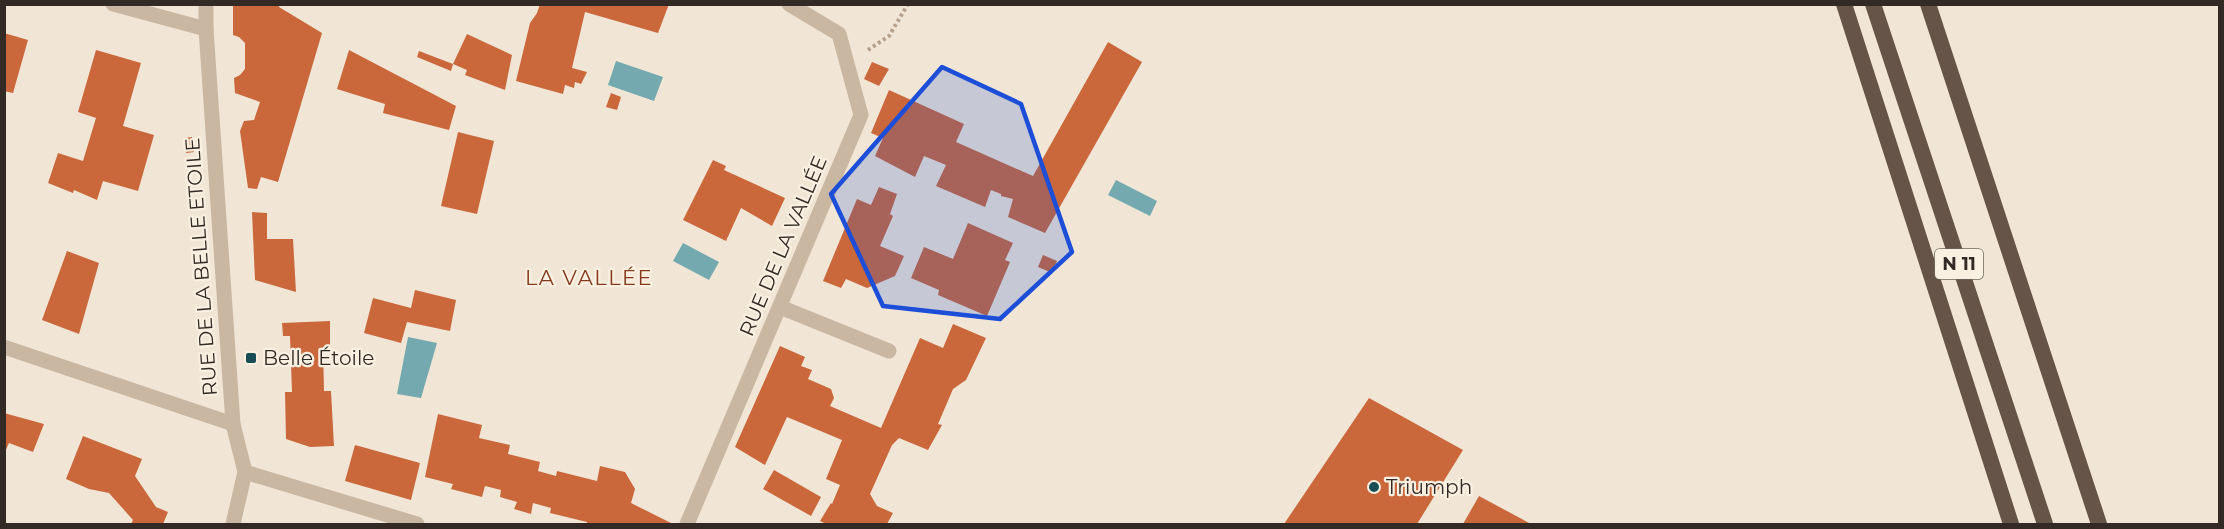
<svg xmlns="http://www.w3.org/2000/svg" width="2224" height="529" font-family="Montserrat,sans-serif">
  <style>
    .water { fill: #74a9af }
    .building { fill: #ca673b }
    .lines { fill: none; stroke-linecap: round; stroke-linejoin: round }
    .path { stroke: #b5a08c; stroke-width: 4; stroke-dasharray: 3 3; stroke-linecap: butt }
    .minor { stroke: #c9b7a2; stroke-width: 15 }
    .trunk { stroke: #665448; stroke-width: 16 }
    .marked { fill: #1d4ed8; fill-opacity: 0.2; stroke: #1d4ed8; stroke-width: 4.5; stroke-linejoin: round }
    .poi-dot { fill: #194e56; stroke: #f9f0e2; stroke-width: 2 }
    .labels { text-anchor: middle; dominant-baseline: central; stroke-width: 4.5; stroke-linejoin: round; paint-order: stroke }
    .shield { fill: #f9f0e2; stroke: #6f655e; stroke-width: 1.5 }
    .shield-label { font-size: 18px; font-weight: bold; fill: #342a25 }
    .street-label { font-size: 20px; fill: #342a25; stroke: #f9f0e2 }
    .poi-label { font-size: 20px; fill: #342a25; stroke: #f9f0e2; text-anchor: start }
    .neighbourhood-label { font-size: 21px; letter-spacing: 1.5px; fill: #853b1b; stroke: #f9f0e2 }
  </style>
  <rect width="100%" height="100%" fill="#f1e6d6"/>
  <g class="water">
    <path d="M616 61 663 77 654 101 608 85Z"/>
    <path d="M1116 180 1157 201 1150 216 1108 195Z"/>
    <path d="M683 243 719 262 709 280 673 261Z"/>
    <path d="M408 337 437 343 421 398 397 394Z"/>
  </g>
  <g class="building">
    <path d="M233 4H279V7L322 33 278 182 261 177 257 189 248 188 240 131 244 121 254 120 260 102 235 93 234 78 240 75 245 69V43L239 37 233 35Z"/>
    <path d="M540 4H669L658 33 585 12 572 68 587 72 581 84 575 82 574 88 565 85 563 94 516 81 530 23 537 13Z"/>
    <path d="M4 33 28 40 13 93 4 91Z"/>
    <path d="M467 34 512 55 505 90 465 75 467 70 453 64 451 71 417 57 419 51 453 64Z"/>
    <path d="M1108 42 1142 62 1045 233 1008 217 1013 199 1001 196V194L991 190 985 207 936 186 946 165 924 156 915 177 875 156 883 138 871 133 889 90 964 124 956 142 1033 176Z"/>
    <path d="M96 50 141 63 123 126 154 135 138 191 103 181 97 200 74 190 73 193 48 183 58 153 83 161 96 118 78 112Z"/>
    <path d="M349 50 456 106 449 130 383 113 385 104 337 89Z"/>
    <path d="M872 62 889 69 879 86 864 79Z"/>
    <path d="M611 93 621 97 617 110 606 107Z"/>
    <path d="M458 132 494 141 477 214 441 206Z"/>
    <path d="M192 137 194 152 186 153 184 138Z"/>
    <path d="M713 160 726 166 724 170 785 198 772 226 741 208 726 241 683 220Z"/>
    <path d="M879 187 897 194 890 214 893 216 880 246 904 256 895 276 867 288 846 279 841 288 823 281 857 199 871 205Z"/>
    <path d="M252 212 267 213V239H293L296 292 255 280Z"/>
    <path d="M968 223 1013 243 1005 260 1010 262 987 316 938 295 939 290 911 278 924 247 953 259Z"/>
    <path d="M67 251 99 263 79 334 42 320Z"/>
    <path d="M1043 255 1057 261 1052 273 1038 267Z"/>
    <path d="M415 290 456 300 450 331 407 322 401 343 364 333 373 298 411 308Z"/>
    <path d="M330 321V347H323L324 391H331L334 446 310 447 286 439 285 392H292L290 336H283L282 323Z"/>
    <path d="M953 324 986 338 966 380 953 389 938 424 942 425 928 450 899 438 892 445 870 494 877 506 893 513 887 524H826L820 521 831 503 832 504 840 485 826 479 842 440 787 417 765 465 735 447 780 346 805 357 801 366 812 370 808 379 831 389 834 398 830 406 881 428 920 338 943 348Z"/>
    <path d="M1369 398 1463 450 1417 524H1284Z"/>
    <path d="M4 413 44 424 33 452 9 443 4 454Z"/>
    <path d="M438 414 482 425 479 438 510 445 508 454 540 462 538 471 556 476 557 471 597 481 600 466 625 472 635 489 631 503 673 524H587V522L550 513 551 508 533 503 531 514 514 509 517 502 500 497 501 490 485 486 482 497 451 489 453 484 425 477Z"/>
    <path d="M83 436 142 459 135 476 156 507 168 512 163 524H131L133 520 109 493 89 489 66 479Z"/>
    <path d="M355 445 420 463 411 500 345 481Z"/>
    <path d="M774 470 821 497 811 516 763 489Z"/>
    <path d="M1479 496 1531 524H1463Z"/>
  </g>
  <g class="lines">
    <path class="path" d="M868 50 889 36 908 4"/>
    <g class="minor">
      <path d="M113 4 206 29"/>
      <path d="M206 4V29L233 424 245 472 233 524"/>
      <path d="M780 307 889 351"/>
      <path d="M4 347 233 424"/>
      <path d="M245 472 417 524"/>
      <path d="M687 524 861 115 839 34 789 4"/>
    </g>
    <g class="trunk">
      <path d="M1844 4 2011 524"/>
      <path d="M1873 4 2045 524"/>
      <path d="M1928 4 2099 524"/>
    </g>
  </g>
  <path class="marked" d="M942 67 1021 104 1072 252 1000 319 883 306 831 194Z"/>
  <g class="poi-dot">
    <rect x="245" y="352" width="12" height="12" rx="3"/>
    <circle cx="1374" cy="487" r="6"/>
  </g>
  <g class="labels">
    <rect class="shield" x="1935" y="249" width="48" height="30" rx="4.5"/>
    <g class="shield-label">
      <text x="1959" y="264">N 11</text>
    </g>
    <g class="street-label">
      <text transform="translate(783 246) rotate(-67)">RUE DE LA VALLÉE</text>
      <text transform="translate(201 267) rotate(-94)">RUE DE LA BELLE ETOILE</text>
    </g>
    <g class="poi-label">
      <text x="263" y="358">Belle Étoile</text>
      <text x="1386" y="487">Triumph</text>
    </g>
    <g class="neighbourhood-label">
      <text x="589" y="277">LA VALLÉE</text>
    </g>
  </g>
  <rect width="2224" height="529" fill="none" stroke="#342a25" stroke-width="12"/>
</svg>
